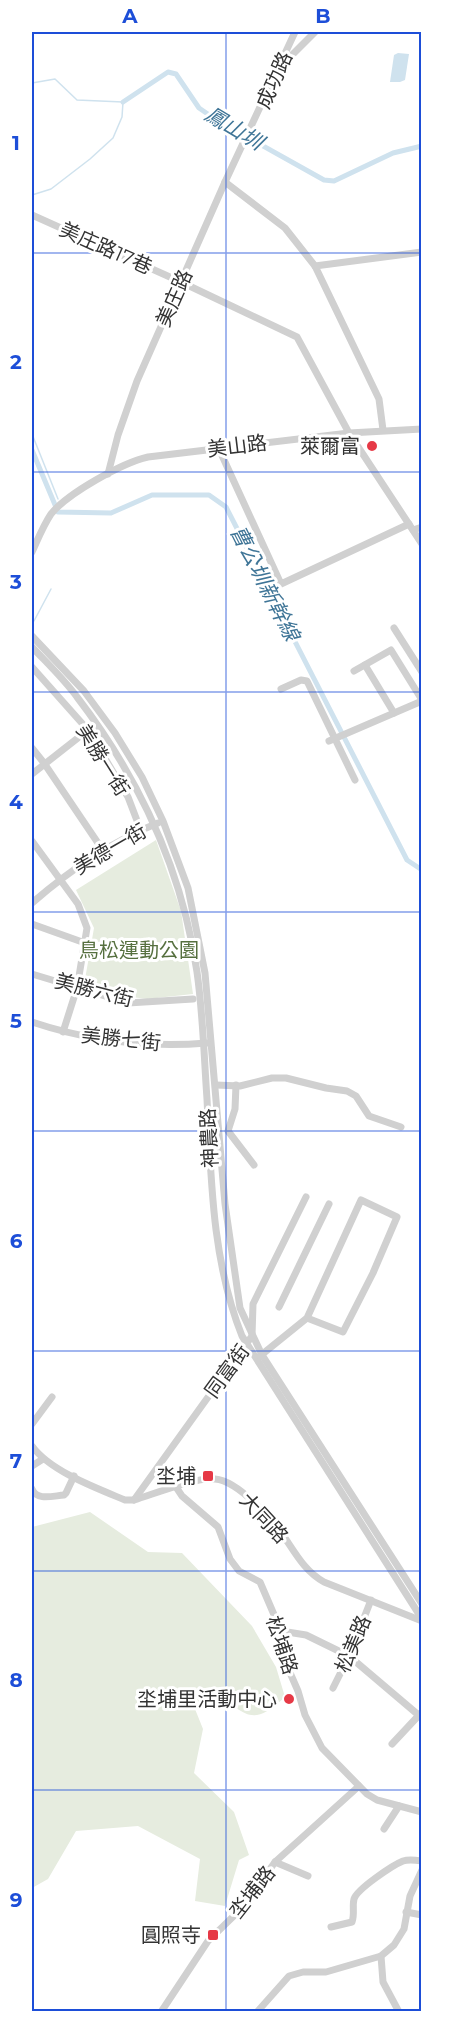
<svg xmlns="http://www.w3.org/2000/svg" width="453" height="2043" font-family="Montserrat,'Noto Sans TC',sans-serif">
<rect width="100%" height="100%" fill="#fff"/>
<g fill="#e6ecdf">
<polygon points="156,840 181,911 193,994 147,999 124,996 84,985 94,928 76,890"/>
<path d="M90 1512 148 1552 182 1553 252 1626 276 1667 285 1697C250 1730 246 1712 213 1692L195 1709 203 1729 194 1773 234 1812 249 1855 239 1860 225 1906 195 1901 200 1859 138 1826 76 1831 48 1879 32 1888V1527Z"/>
</g>
<polygon fill="#cfe2ee" points="398,53 409,54 405,80 400,82 390,82 394,55"/>
<g fill="none" stroke-linecap="round" stroke-linejoin="round">
<g stroke="#cfe2ee" stroke-width="1.5">
<polyline points="32,83 55,79 77,100 123,102 122,117 113,138 90,159 51,189 32,195"/>
<polyline points="32,434 58,499"/>
<polyline points="34,621 51,589"/>
</g>
<g stroke="#cfe2ee" stroke-width="5">
<polyline points="123,102 168,72 176,74 199,108 215,119 324,180 334,181 393,153 422,146"/>
<polyline points="32,450 58,512 111,513 152,495 209,495 226,507 407,860 422,870"/>
</g>
<g stroke="#d0d0d0" stroke-width="7">
<polyline points="283,64 315,32"/>
<polyline points="225,182 285,228 315,266 379,399 383,430"/>
<polyline points="32,215 181,282 297,337 349,433 422,544"/>
<polyline points="315,266 422,252"/>
<polyline points="219,449 281,584 409,524"/>
<polyline points="108,474 118,435 137,381 225,182 295,32"/>
<polyline points="413,530 422,527"/>
<path d="M32 552C38 539 43 526 51 514 68 493 122 463 148 457L349 433 422 429"/>
<polyline points="394,628 422,672"/>
<polyline points="32,636 84,691 115,733 142,777 163,821 188,888 205,973 225,1204 240,1308 262,1355 422,1604"/>
<path d="M32 647C47 663 64 679 77 697 140 779 182 870 197 972 203 1014 204 1057 207 1099 211 1178 212 1261 242 1336L422 1619"/>
<polyline points="365,665 394,713"/>
<polyline points="32,667 88,730 128,797 141,831"/>
<polyline points="354,671 391,650 422,700"/>
<polyline points="281,689 301,680 307,681 355,780"/>
<polyline points="329,741 422,701"/>
<polyline points="32,748 44,763 102,849"/>
<polyline points="32,774 88,730"/>
<polyline points="32,841 78,904 87,928 77,988 63,1032"/>
<path d="M32 903C70 870 110 842 158 823"/>
<polyline points="32,924 85,943"/>
<polyline points="32,974 128,1003 193,999"/>
<path d="M32 1022C89 1041 146 1048 207 1043"/>
<polyline points="216,1085 240,1086 272,1078 286,1078 326,1088 347,1091 356,1096 369,1116 401,1127"/>
<polyline points="236,1085 235,1109 228,1131 254,1165"/>
<polyline points="279,1307 329,1204"/>
<polyline points="260,1356 307,1318 361,1200 397,1217 373,1273 343,1332 307,1318"/>
<polyline points="32,1424 52,1397"/>
<path d="M32 1446C50 1471 96 1488 125 1500H134C154 1494 196 1477 215 1479 239 1481 272 1520 285 1538 297 1556 306 1572 324 1582L422 1621"/>
<polyline points="32,1466 43,1459"/>
<polyline points="176,1487 182,1496 218,1527 230,1559 239,1571 260,1582 281,1631 281,1651 284,1659 298,1691 305,1715 322,1748 367,1794 377,1800 422,1812"/>
<path d="M32 1489C37 1501 52 1496 64 1495L66 1493 74 1476"/>
<polyline points="134,1500 252,1336 253,1304 306,1197"/>
<polyline points="281,1631 306,1635 349,1656 422,1718"/>
<polyline points="333,1688 349,1656 371,1600"/>
<polyline points="392,1744 421,1713"/>
<polyline points="384,1829 399,1806"/>
<polyline points="275,1862 308,1876"/>
<polyline points="406,1912 422,1915"/>
<path d="M331 1927 352 1922C355 1914 352 1907 354 1899 357 1889 393 1865 403 1861 409 1859 415 1860 422 1861"/>
<polyline points="161,2012 208,1941 244,1906 275,1862 359,1786"/>
<polyline points="257,2012 289,1976 303,1972 326,1972 381,1956"/>
<polyline points="399,2012 383,1982 381,1956 394,1945 404,1929 410,1896 422,1870"/>
</g>
</g>
<path fill="none" stroke="#1d4ed8" stroke-width="1.5" stroke-opacity="0.55" d="M226 32V2012M32 253H422M32 472H422M32 692H422M32 912H422M32 1131H422M32 1351H422M32 1571H422M32 1790H422"/>
<g fill="#e63946" stroke="#fff" stroke-width="2">
<circle cx="372" cy="446" r="6"/>
<rect x="202" y="1470" width="12" height="12" rx="3"/>
<circle cx="289" cy="1699" r="6"/>
<rect x="207" y="1929" width="12" height="12" rx="3"/>
</g>
<g text-anchor="middle" dominant-baseline="central" stroke-width="6" stroke-linejoin="round" paint-order="stroke">
<g font-size="20" fill="#333" stroke="#fff">
<text transform="translate(274 80) rotate(-66)">成功路</text>
<text transform="translate(106 248) rotate(24)">美庄路17巷</text>
<text transform="translate(174 298) rotate(-66)">美庄路</text>
<text transform="translate(237 446) rotate(-7)">美山路</text>
<text transform="translate(103 760) rotate(58)">美勝一街</text>
<text transform="translate(110 849) rotate(-30)">美德一街</text>
<text transform="translate(94 990) rotate(14)">美勝六街</text>
<text transform="translate(121 1039) rotate(6)">美勝七街</text>
<text transform="translate(209 1138) rotate(-93)">神農路</text>
<text transform="translate(227 1371) rotate(-54)">同富街</text>
<text transform="translate(264 1518) rotate(47)">大同路</text>
<text transform="translate(353 1644) rotate(-67)">松美路</text>
<text transform="translate(282 1645) rotate(72)">松埔路</text>
<text transform="translate(252 1892) rotate(-52)">坔埔路</text>
</g>
<g font-size="20" fill="#333" stroke="#fff" text-anchor="end">
<text x="360" y="446">萊爾富</text>
<text x="196" y="1476">坔埔</text>
<text x="277" y="1699">坔埔里活動中心</text>
<text x="201" y="1935">圓照寺</text>
</g>
<g font-size="20" fill="#56703f" stroke="#fff">
<text x="139" y="950">鳥松運動公園</text>
</g>
<g font-size="21" font-style="italic" fill="#3f7597" stroke="#fff">
<text transform="translate(234 128) rotate(31)">鳳山圳</text>
<text transform="translate(265 583) rotate(63)">曹公圳新幹線</text>
</g>
</g>
<rect width="453" height="2043" fill="none" stroke="#ffffff" stroke-width="66"/>
<rect x="33" y="33" width="387" height="1977" fill="none" stroke="#1d4ed8" stroke-width="2"/>
<g font-size="20" text-anchor="middle" font-weight="bold" fill="#1d4ed8">
<text x="130" y="23">A</text>
<text x="323" y="23">B</text>
<text x="16" y="150">1</text>
<text x="16" y="369">2</text>
<text x="16" y="589">3</text>
<text x="16" y="809">4</text>
<text x="16" y="1028">5</text>
<text x="16" y="1248">6</text>
<text x="16" y="1468">7</text>
<text x="16" y="1687">8</text>
<text x="16" y="1907">9</text>
</g>
</svg>
